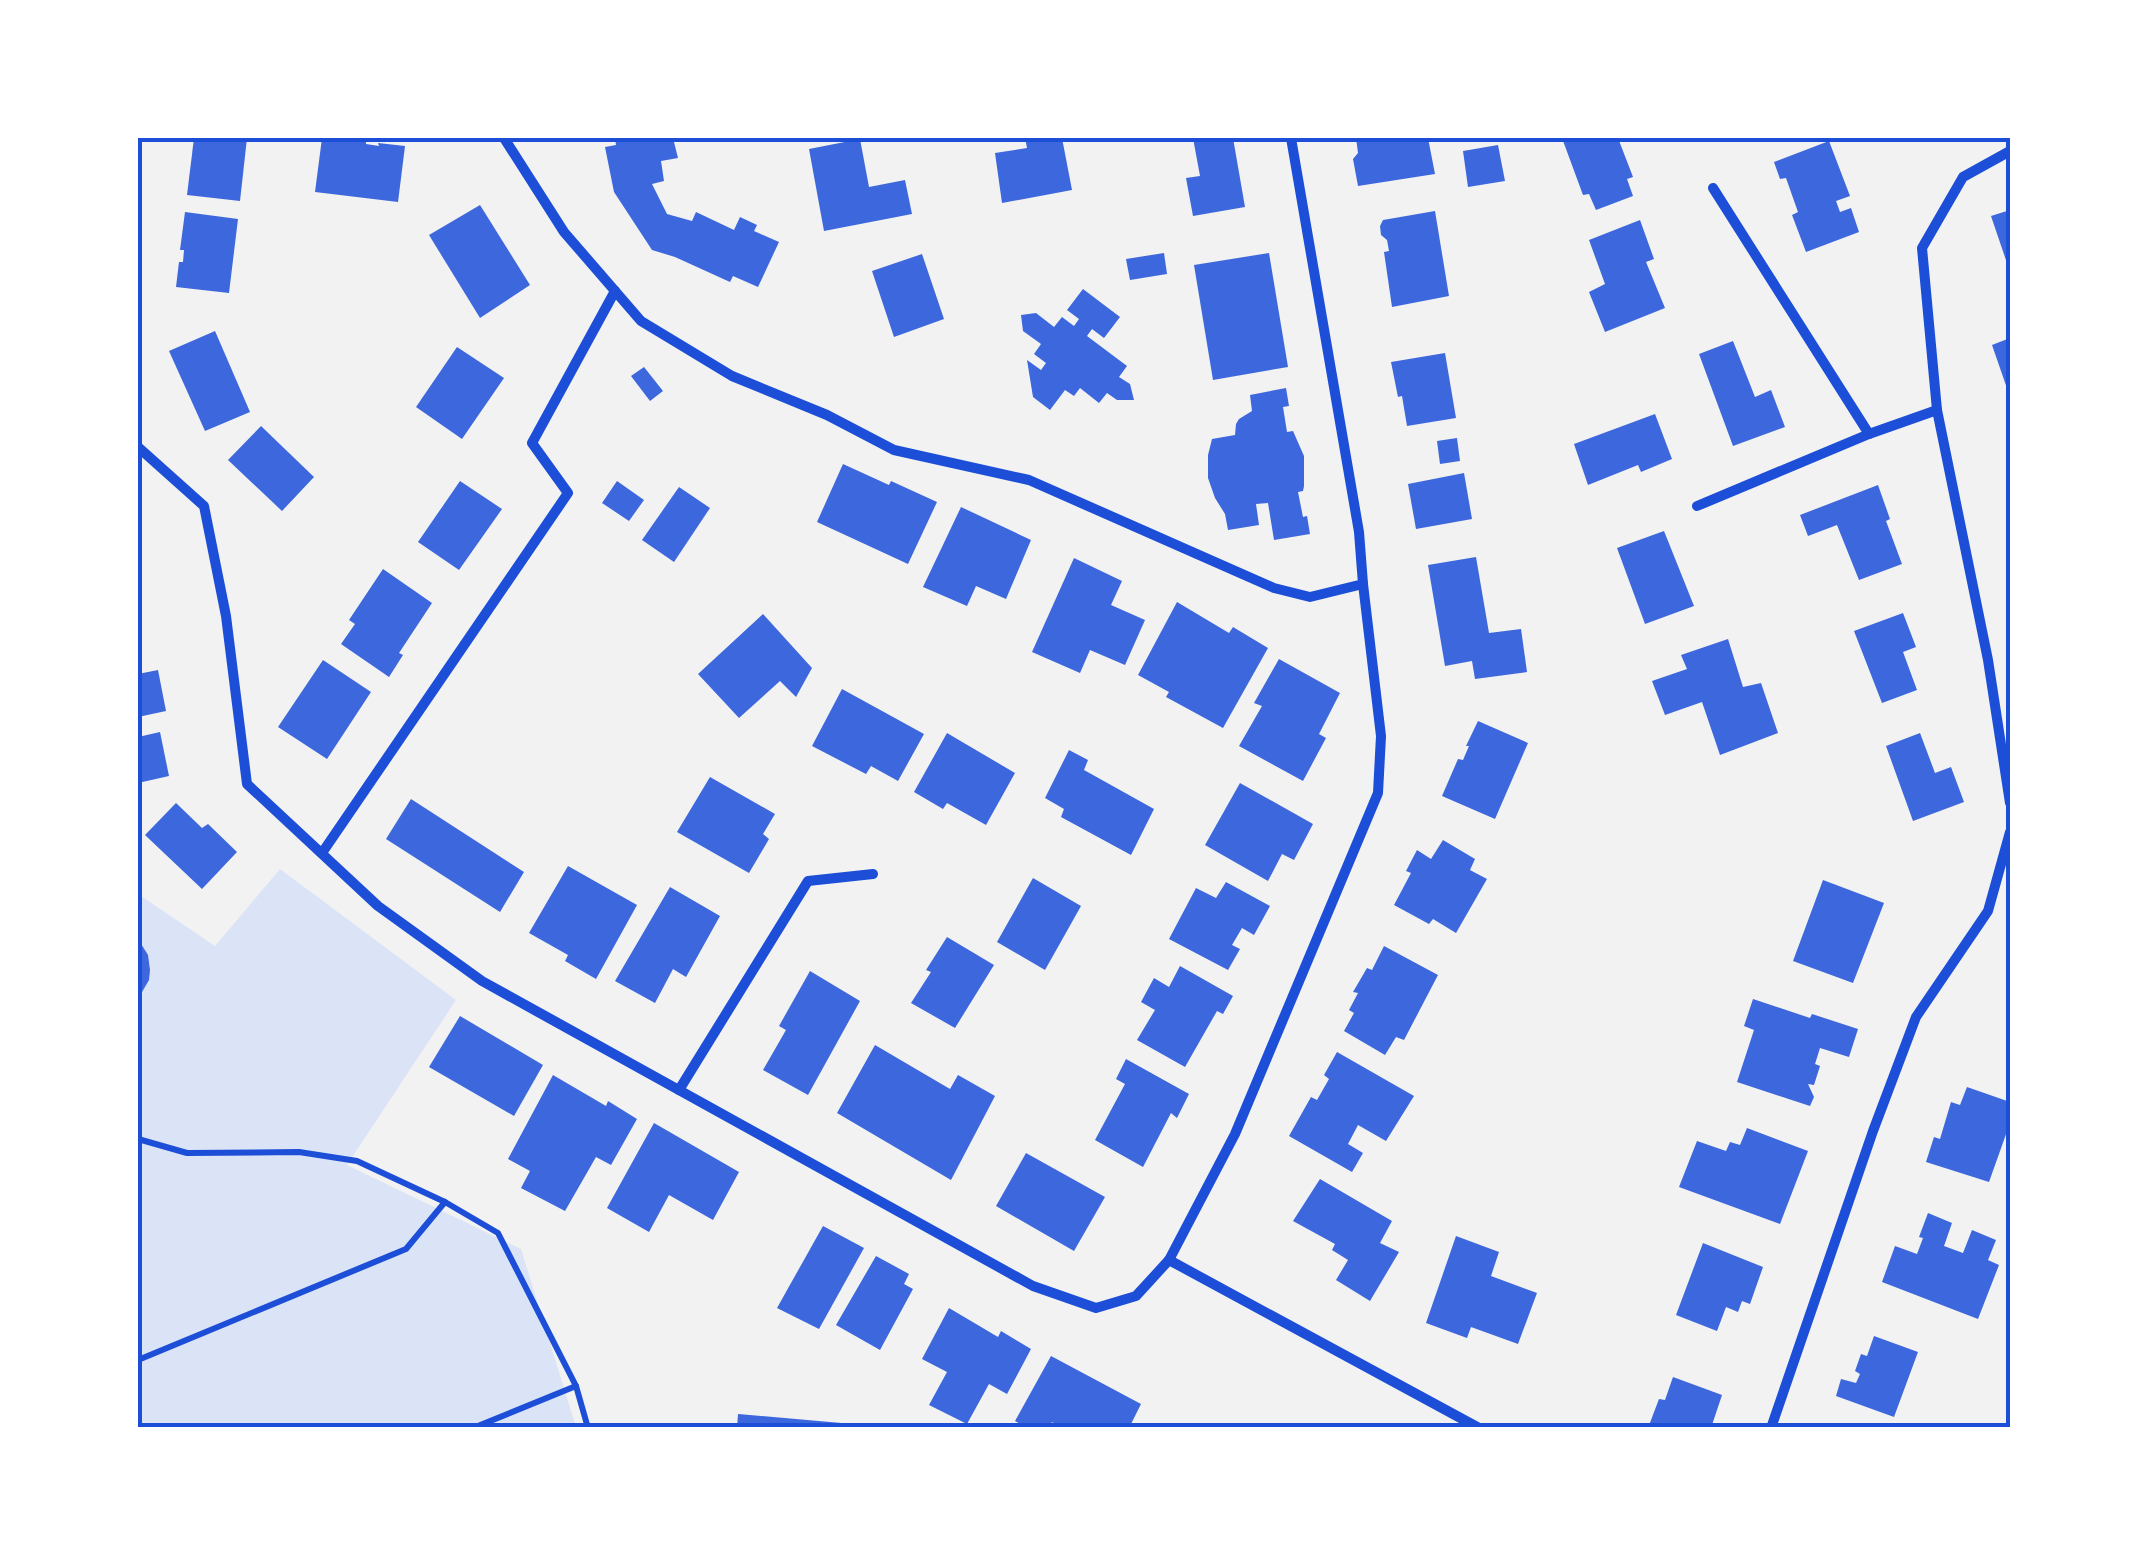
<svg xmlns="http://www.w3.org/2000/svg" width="2148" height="1565" font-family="'PT Sans',sans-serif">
<rect width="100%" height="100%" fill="#f2f2f2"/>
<polygon fill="#dbe4f7" points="280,869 456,1000 347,1165 521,1249 576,1427 138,1427 138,894 215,946"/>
<g fill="#3d67dc">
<polygon points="194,138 247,138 240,201 187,195"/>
<polygon points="322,138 366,141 366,144 379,146 378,143 405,146 398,202 315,192"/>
<polygon points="615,138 673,138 678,158 661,161 664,181 652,184 667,214 692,221 696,212 734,230 740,217 757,225 754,231 779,242 758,287 733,276 730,282 675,257 652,250 614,192 605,147 616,145"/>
<polygon points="1025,138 1062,138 1072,190 1002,203 995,153 1027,148"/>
<polygon points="1193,138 1233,138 1245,207 1193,216 1186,178 1200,176"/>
<polygon points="1356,138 1428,138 1435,174 1358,186 1353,159 1358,153"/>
<polygon points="1562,138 1618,138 1633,177 1627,179 1633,196 1596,210 1589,194 1583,195"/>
<polygon points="860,139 869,187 905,180 912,214 824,231 809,149"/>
<polygon points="1829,141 1850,196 1836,201 1840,212 1851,208 1859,232 1806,252 1792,215 1798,212 1786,178 1780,179 1774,162"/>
<polygon points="1498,145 1505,181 1468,187 1463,151"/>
<polygon points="480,205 530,285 480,318 429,235"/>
<polygon points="2010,210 2010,272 1991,216"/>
<polygon points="1435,211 1449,296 1392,307 1384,252 1389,251 1387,240 1381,235 1380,226 1383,220"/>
<polygon points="185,212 238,219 229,293 176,287 179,262 183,262 184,250 180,250"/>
<polygon points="1640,220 1654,259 1646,262 1665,308 1605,332 1589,292 1605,284 1589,240"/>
<polygon points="1164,253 1167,274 1130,280 1126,259"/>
<polygon points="1269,253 1288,367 1213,380 1194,265"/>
<polygon points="922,254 944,319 894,337 872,271"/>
<polygon points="1083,289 1120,317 1104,338 1092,329 1087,336 1127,366 1119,377 1130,384 1134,400 1117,400 1107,393 1099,403 1080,388 1074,396 1065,390 1050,410 1033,397 1027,360 1041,370 1046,363 1034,354 1041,344 1023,331 1021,315 1036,313 1054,327 1062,317 1074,326 1079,319 1067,310"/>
<polygon points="215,331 250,412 205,431 169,351"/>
<polygon points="2010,338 2010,397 1992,345"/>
<polygon points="1733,341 1755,397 1771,390 1785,427 1733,446 1699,354"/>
<polygon points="457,347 504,378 462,439 416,407"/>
<polygon points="1445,353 1456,418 1407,426 1402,396 1398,397 1391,362"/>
<polygon points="644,367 663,391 650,401 631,376"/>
<polygon points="1286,388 1289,406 1283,407 1287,432 1293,431 1304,456 1304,486 1303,491 1298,492 1303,517 1307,516 1310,534 1274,540 1268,503 1256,504 1259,525 1228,530 1225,514 1215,498 1208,478 1208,455 1212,439 1235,435 1236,424 1239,419 1252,411 1250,395"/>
<polygon points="1655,414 1672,459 1641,472 1638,465 1588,485 1574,444"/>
<polygon points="261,426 314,477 282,511 228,460"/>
<polygon points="1457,438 1460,461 1440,464 1437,441"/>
<polygon points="843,464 889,485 891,481 937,502 908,564 817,522"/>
<polygon points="1464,473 1472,519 1416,529 1408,484"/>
<polygon points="460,481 502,509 459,570 418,542"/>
<polygon points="617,481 644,500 629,521 602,503"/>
<polygon points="1878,485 1890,519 1886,521 1902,564 1859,580 1837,525 1808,536 1800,515"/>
<polygon points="679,487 710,508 674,562 642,540"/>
<polygon points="961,507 1031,540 1006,599 976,586 967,606 923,587"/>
<polygon points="1664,531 1694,606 1645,624 1617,548"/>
<polygon points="1476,557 1489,633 1521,629 1527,672 1475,679 1472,661 1445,666 1428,565"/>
<polygon points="1074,558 1122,581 1111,605 1145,620 1125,665 1090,650 1080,673 1032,652"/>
<polygon points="383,569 432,603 399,653 403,655 389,677 341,644 355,624 349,620"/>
<polygon points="1177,602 1229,633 1233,627 1268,648 1223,728 1166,697 1169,692 1138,675"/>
<polygon points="1903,613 1916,647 1903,652 1917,690 1882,703 1854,631"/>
<polygon points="763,614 812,668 796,697 780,681 739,718 698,674"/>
<polygon points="1728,639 1743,687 1761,683 1778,733 1720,755 1702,702 1665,715 1652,681 1687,669 1681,655"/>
<polygon points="1279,659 1340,693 1319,734 1326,738 1303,781 1239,746 1262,706 1254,703"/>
<polygon points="323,660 371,692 327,759 278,727"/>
<polygon points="158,670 166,711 138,717 138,674"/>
<polygon points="842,689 924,734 898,781 871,766 866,774 812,746"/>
<polygon points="1478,721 1528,743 1495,819 1442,796 1458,759 1463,760 1469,746 1466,746"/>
<polygon points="160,732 169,776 138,783 138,737"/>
<polygon points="947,733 1015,773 986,825 947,803 943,809 914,792"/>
<polygon points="1920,733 1935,773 1951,767 1964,802 1913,821 1886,746"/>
<polygon points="1069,750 1088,760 1084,770 1154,809 1131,855 1061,817 1064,809 1045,798"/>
<polygon points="710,777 775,814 763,834 769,839 749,873 677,832"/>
<polygon points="1240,783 1313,824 1294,860 1282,854 1268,881 1205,845"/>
<polygon points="411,799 524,872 500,912 386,839"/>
<polygon points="176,803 202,828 208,824 237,852 202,889 145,835"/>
<polygon points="1443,840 1475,859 1470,870 1487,879 1456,933 1433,919 1429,924 1394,905 1411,873 1406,871 1417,850 1431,859"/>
<polygon points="568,866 637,905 596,979 565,961 568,955 529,933"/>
<polygon points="1033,878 1081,906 1045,970 997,942"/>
<polygon points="1823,880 1884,903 1853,983 1793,961"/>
<polygon points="1226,882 1270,906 1254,935 1242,928 1232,945 1240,949 1228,970 1169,939 1196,888 1216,898"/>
<polygon points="670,887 720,916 686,977 673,969 655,1003 615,981"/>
<polygon points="947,937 994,965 955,1028 911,1003 931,972 926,970"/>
<polygon points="138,939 148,955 150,970 149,980 138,999"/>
<polygon points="1384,946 1438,975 1404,1040 1396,1037 1385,1055 1344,1031 1354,1013 1349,1010 1358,993 1353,992 1367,968 1372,970"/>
<polygon points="1180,966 1233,996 1223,1014 1217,1011 1185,1067 1137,1040 1155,1010 1141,1002 1154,978 1169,987"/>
<polygon points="810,971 860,1001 808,1095 763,1070 786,1030 779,1026"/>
<polygon points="1753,999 1810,1018 1812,1014 1858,1029 1849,1057 1820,1048 1815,1064 1820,1066 1814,1085 1808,1084 1814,1097 1810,1106 1737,1082 1754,1030 1744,1026"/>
<polygon points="460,1016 543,1065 514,1116 429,1067"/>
<polygon points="875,1045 950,1089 958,1075 995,1096 951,1180 837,1113"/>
<polygon points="1337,1052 1414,1096 1386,1141 1358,1125 1348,1144 1363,1153 1352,1172 1289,1136 1311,1097 1317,1100 1329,1079 1324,1075"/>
<polygon points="1126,1059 1189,1094 1177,1118 1171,1113 1143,1167 1095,1140 1125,1084 1116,1079"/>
<polygon points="553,1075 606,1106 608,1101 637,1119 611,1165 596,1157 565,1211 521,1188 530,1171 508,1159"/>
<polygon points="1967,1087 2010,1102 2010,1123 1989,1182 1926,1162 1934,1137 1940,1139 1951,1102 1960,1105"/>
<polygon points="654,1123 739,1172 713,1220 669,1195 649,1232 607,1208"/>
<polygon points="1747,1128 1808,1151 1780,1224 1679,1187 1697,1141 1726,1151 1730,1142 1740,1145"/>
<polygon points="1026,1153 1105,1197 1074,1251 996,1206"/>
<polygon points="1320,1179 1392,1221 1380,1243 1399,1252 1370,1301 1336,1280 1348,1260 1332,1250 1335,1244 1293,1221"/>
<polygon points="1928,1213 1952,1223 1944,1246 1963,1253 1972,1230 1996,1240 1988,1260 1999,1265 1978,1319 1882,1282 1895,1246 1917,1254 1923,1238 1919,1237"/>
<polygon points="823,1226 864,1248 819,1329 777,1308"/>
<polygon points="1456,1236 1499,1252 1491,1276 1537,1293 1518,1344 1471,1327 1467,1338 1426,1323"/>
<polygon points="1703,1243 1763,1267 1750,1304 1742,1301 1738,1312 1726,1307 1717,1331 1676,1315"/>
<polygon points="876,1256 909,1274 904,1284 913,1289 880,1350 836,1325"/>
<polygon points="949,1308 998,1337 1001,1331 1031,1349 1007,1394 989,1384 967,1424 929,1405 947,1372 922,1359"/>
<polygon points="1874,1336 1918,1352 1894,1417 1836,1396 1841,1379 1856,1383 1860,1374 1855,1371 1861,1354 1867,1356"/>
<polygon points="1051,1356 1141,1404 1129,1428 1061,1428 1052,1422 1049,1428 1027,1428 1015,1421"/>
<polygon points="1673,1377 1722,1395 1711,1428 1648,1428 1659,1399 1665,1400"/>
<polygon points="738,1414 864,1425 864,1428 737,1428"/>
</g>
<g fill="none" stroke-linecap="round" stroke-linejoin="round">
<g stroke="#1d4ed8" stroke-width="6">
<polyline points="138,1139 187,1153 299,1152 357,1161 445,1202 498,1233 576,1386 588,1428"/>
<polyline points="138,1360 406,1249 445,1202"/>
<polyline points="473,1428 576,1386"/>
</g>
<g stroke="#1d4ed8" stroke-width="10">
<polyline points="504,138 564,232 641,321 732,376 827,415 894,450 1029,480 1274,588 1310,597 1363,584 1359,532 1291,138"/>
<polyline points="2010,151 1963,177 1922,248 1937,410 1988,660 2010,803"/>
<polyline points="1713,188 1869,434"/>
<polyline points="138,447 204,506 226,616 247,784 378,906 482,981 1033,1286 1096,1308 1136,1296 1169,1260 1235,1134 1378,793 1381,736 1363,584"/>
<polyline points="1697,506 1869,434 1937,410"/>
<polyline points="322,853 568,493 532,443 615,291"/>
<polyline points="679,1090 808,881 873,874"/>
<polyline points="1169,1260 1479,1428"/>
<polyline points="1771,1428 1873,1131 1916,1017 1988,911 2010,832"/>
</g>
</g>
<rect width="2148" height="1565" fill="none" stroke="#ffffff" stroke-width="280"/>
<rect x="140" y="140" width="1868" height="1285" fill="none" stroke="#1d4ed8" stroke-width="4"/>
</svg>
